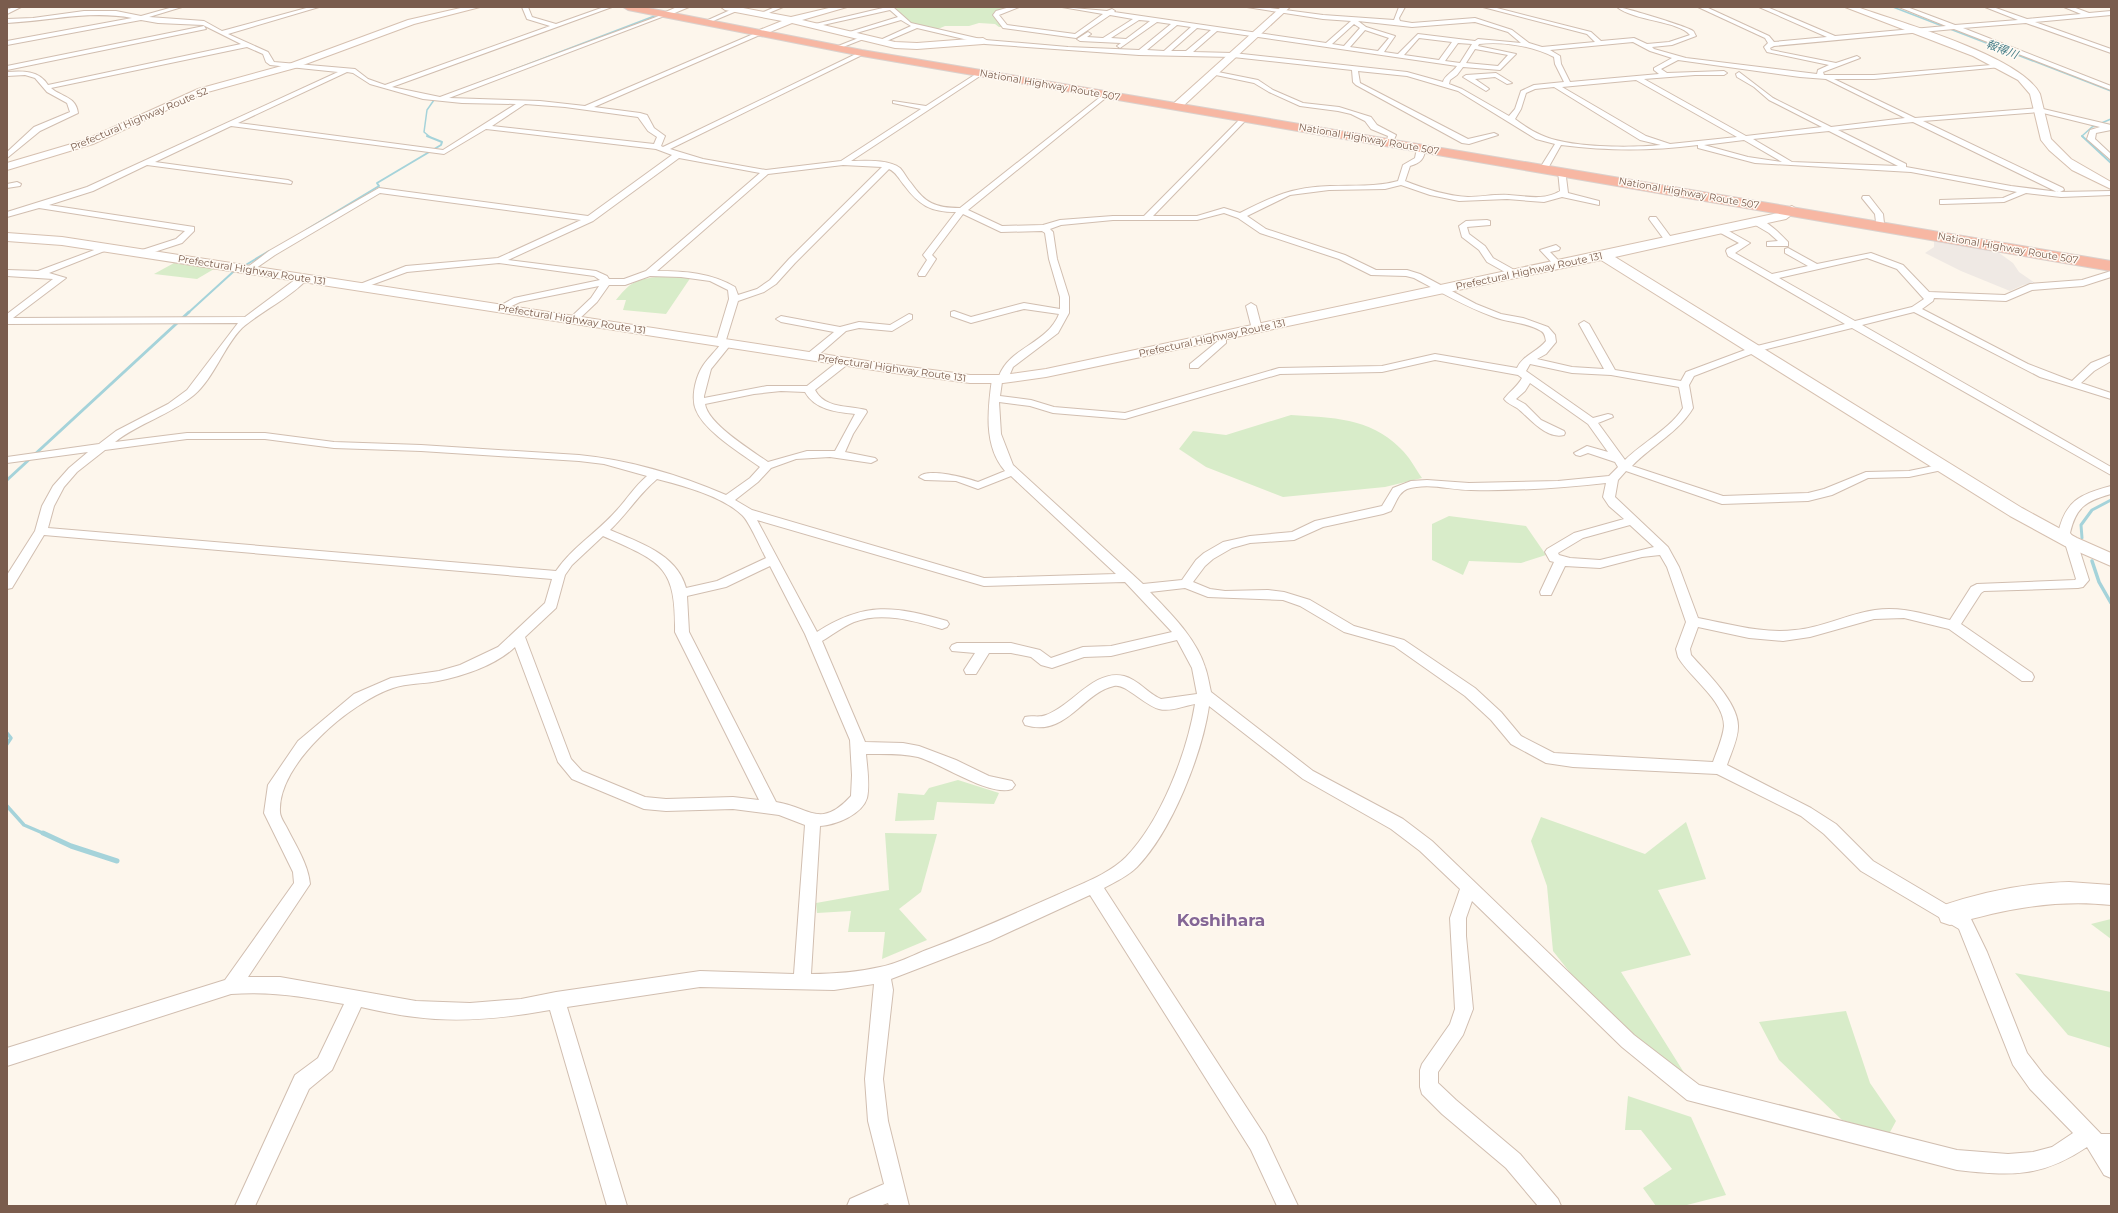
<svg xmlns="http://www.w3.org/2000/svg" width="2118" height="1213" font-family="Montserrat,'Noto Sans JP',sans-serif">
<rect width="100%" height="100%" fill="#fdf6ec"/>
<polygon fill="#efe9e4" points="1934,238 1991,247 2013,263 2019,272 2035,283 2023,285 2010,291 1961,271 1925,253 1934,247"/>
<g fill="#d8ecc9">
<polygon points="894,7 1013,7 996,12 1003,27 999,27 995,24 979,23 969,26 945,26 938,29 912,24"/>
<polygon points="174,263 214,269 197,279 154,274"/>
<path d="M656 277H691L666 314 623 310 626 300H616C630 283 634 280 656 277Z"/>
<path d="M1291 415C1332 418 1369 417 1400 448 1409 456 1415 468 1422 478L1385 487 1283 497 1206 467 1179 449 1193 431 1226 435Z"/>
<polygon points="1449,516 1526,526 1546,555 1521,563 1469,561 1463,575 1432,560 1432,524"/>
<polygon points="958,780 999,793 994,804 937,802 934,820 895,821 898,793 924,795 929,788"/>
<polygon points="1541,817 1645,854 1686,822 1706,879 1658,890 1691,955 1621,972 1688,1079 1631,1036 1583,989 1553,951 1547,886 1531,841"/>
<polygon points="885,833 937,834 921,892 899,909 927,940 882,959 885,932 848,932 851,911 817,913 816,903 889,890"/>
<polygon points="2111,919 2111,939 2091,924"/>
<polygon points="2015,973 2111,992 2111,1048 2068,1035"/>
<polygon points="1846,1011 1870,1083 1896,1121 1889,1134 1842,1120 1779,1060 1759,1022"/>
<polygon points="1628,1096 1691,1117 1726,1195 1683,1206 1656,1206 1643,1188 1672,1169 1641,1130 1625,1130"/>
</g>
<g fill="none" stroke-linecap="round" stroke-linejoin="round">
<g stroke="#a5d3da" stroke-width="1.5">
<polyline points="1893,7 2111,91"/>
<polyline points="430,137 424,132 427,110 434,100 657,15"/>
<polyline points="2083,137 2082,136 2092,127 2111,119"/>
</g>
<g stroke="#a5d3da" stroke-width="2">
<polyline points="2082,136 2111,163"/>
<polyline points="306,230 379,186 377,183 441,145 442,142 427,136"/>
<polyline points="244,266 269,251"/>
<polyline points="188,313 233,272"/>
</g>
<g stroke="#a5d3da" stroke-width="3">
<polyline points="7,480 189,312"/>
<polyline points="2082,538 2081,525 2092,510 2111,500"/>
</g>
<g stroke="#a5d3da" stroke-width="3.5">
<polyline points="2092,561 2099,582 2111,603"/>
<polyline points="7,733 11,738 7,744"/>
<polyline points="7,806 24,825 45,834"/>
</g>
<polyline stroke="#a5d3da" stroke-width="5" points="43,833 71,846 117,861"/>
<g stroke="#d1beb0" stroke-width="2">
<g id="street">
<polygon points="13,7 21,7 7,14 7,10"/>
<path d="M173 7H182L149 17 204 21 222 31 310 7H319L228 34 268 52 274 62 355 69 368 79 385 85 550 26 527 19 522 7H528L532 17 556 24 604 7H612L392 87 440 97 667 13V15L449 98 540 101 585 106 758 32H762V34L594 107 640 113 647 115 654 128 665 136 661 146 663 147 860 52H864V54L670 149 703 159 766 170 841 161 921 109 893 103V101L926 106 979 72H983V74L851 161C866 161 888 159 900 168 904 172 907 179 911 183 925 203 935 208 960 208L1104 94H1108V96L968 210 1002 226 1043 225 1060 220 1113 216H1144L1243 116 1247 118 1246 120 1153 216H1197L1224 208 1240 213C1274 196 1292 187 1330 186 1353 185 1376 187 1398 181L1403 165 1415 158 1417 148 1421 146 1425 148C1425 159 1420 163 1410 166L1405 181C1425 189 1447 196 1468 197 1482 197 1495 194 1509 195 1527 196 1543 201 1560 191L1558 171 1565 169 1568 193 1599 201V205L1562 197 1544 202 1507 199 1459 201 1430 195 1401 185 1385 189 1329 190 1290 195 1247 216 1266 229 1345 255 1376 270H1407L1420 274 1476 304 1501 314 1523 318 1548 327 1555 335 1556 342 1546 354 1537 359 1572 367 1604 369 1579 324 1584 321 1589 324 1615 370 1681 381 1686 372 1753 347 1845 324 1728 256 1726 251 1727 249 1739 243 1717 231V227L1720 226 1750 243 1735 253 1772 274 1808 266 1785 253V249L1788 248 1817 264 1871 253 1903 265 1929 292 2005 295 2030 284 2082 280 2111 271V277L2083 286 2032 290 2006 301 1934 298 1933 301 1922 309 2028 364 2072 381 2091 363 2111 355V361L2094 371 2081 383 2111 393V399L2040 377 1914 312 1862 325 2111 467V475L1852 328 1759 351 1694 376 1689 385 1693 408C1679 432 1651 446 1632 466L1723 496 1808 493 1824 489 1866 472 1909 471 1943 464 1947 465 1949 467 1947 469 1909 477 1868 478 1832 495 1808 501 1722 504 1626 471 1618 480 1615 497 1668 547 1679 567 1698 618C1730 624 1762 634 1795 630 1822 628 1847 614 1875 610 1901 606 1924 614 1950 620L1971 587 1977 584 2075 580 2076 579 2065 543 2058 534C2065 501 2080 494 2111 486V494C2086 501 2076 507 2070 533L2077 542 2089 580 2083 587 2078 588 1984 591 1981 593 1961 624 2032 673 2034 677 2032 681H2022L1949 629 1904 618 1874 619 1810 637 1783 641 1749 638 1698 627 1690 649 1691 655C1706 672 1739 703 1738 727 1738 739 1731 753 1727 765L1811 808 1836 824 1873 861 1971 919 1987 952 2027 1053 2044 1075 2101 1134H2111V1178L2104 1175 2087 1147C2041 1178 2010 1176 1957 1170L1687 1100 1622 1047 1472 901 1466 918V936L1473 1009 1463 1035 1438 1072V1083L1456 1100 1520 1154 1558 1199 1561 1206H1538L1506 1168 1442 1114 1422 1094 1420 1087V1070L1422 1064 1450 1024 1455 1009 1450 918 1460 889 1420 851 1391 829 1303 779 1209 706C1202 754 1172 831 1137 867 1128 876 1115 882 1104 888L1265 1136 1298 1206H1277L1251 1150 1090 895 990 941 891 979 893 990 883 1079 888 1121 909 1206H889L888 1203 880 1206H847L850 1199 884 1184 868 1121 865 1079 874 984 834 990 700 987 567 1007 627 1206H607L550 1010C506 1018 460 1023 415 1017 397 1015 379 1011 361 1007L332 1070 309 1089 255 1206H235L295 1075 318 1058 344 1004C304 997 272 991 231 994L7 1066V1048L225 980 294 883 293 872 264 813 268 785 298 741 354 694 391 678 439 671 460 665 498 647 545 603 552 579 44 535 12 588 7 589V575L35 531 42 506 53 486 69 468 88 452 7 463V457L99 444 116 431 168 404 187 390 238 323 7 324V314L53 279 7 276V270L38 271 105 246 112 248 49 273 66 278 13 318 245 317 300 276H306L308 278C293 296 260 312 242 328 224 346 214 378 194 395 170 415 139 423 115 442L187 433H265L334 442 421 445 579 455C629 460 680 475 726 495L750 478 760 467C742 454 704 431 696 410 691 399 695 380 701 369 706 360 714 353 720 345L716 342 729 299 728 290 710 281 681 277 650 276 625 285H609L597 302 577 321 574 322 569 319 591 298 599 286 520 302 501 311 496 308 514 298 600 280 594 276 499 263 407 272 363 288H357L355 286 406 266 498 258 581 220 380 193 275 255 252 271H246L245 269 269 251 379 188 588 216 672 155 656 149 486 129 444 154 231 126 155 162 288 180 292 182 291 184 147 165 93 191 49 205 194 227V231L182 243 142 256 139 255V251L176 239 185 231 39 208 7 217V212L87 187 338 72 270 65 266 62 263 54 247 47 51 88C61 97 76 96 78 113L40 131 7 158V152L34 127 70 112 67 103 47 92 35 78 25 75 7 76V72C22 71 39 70 48 85L241 44 203 25 158 23 141 20 7 45V41L132 18C90 10 49 21 7 23V19L33 18 84 11H116L141 16ZM347 72 353 73 370 84 423 99 462 103 516 104 443 150 238 123ZM525 104 565 107 638 117 648 131 657 137 654 144 492 126ZM679 158 760 173 646 271 624 279H609L607 276 596 271 508 260 593 221ZM843 165 882 167 789 259 770 280 757 289 738 295 735 287C711 273 685 271 657 271L768 174ZM889 169C896 172 899 179 904 185 919 205 930 212 956 212L923 255 927 260 918 274 919 276H925L936 259 932 255 963 214 1001 232 1042 231 1045 233 1049 259 1060 297V309L1024 303 971 317 954 311 951 312V316L971 323 1024 309 1059 314C1047 344 1010 347 999 376L993 377 992 379C988 408 983 446 1005 471L978 482C967 478 927 467 919 477L925 480 956 481 978 489 1011 476 1116 574 984 578 752 510 735 500 758 482 771 468 796 459 830 457 871 463 877 460 875 458 845 452 853 434 867 412 866 410C848 405 825 409 815 390L848 364V360H840L807 386H767L704 398V396L711 369 732 343 726 340 738 301 764 292 776 284 795 263ZM1224 213 1238 218 1260 233 1339 259 1371 275 1406 276 1414 278C1440 292 1466 307 1494 317 1509 323 1527 322 1541 331 1545 333 1545 337 1546 341 1536 353 1523 355 1517 368L1435 354 1382 366 1279 368 1125 413 1054 407 1031 400 1000 396 1002 382 1007 381 1013 367 1058 333 1069 313V297L1057 259 1053 232 1050 229 1061 225 1113 220H1197ZM1867 258 1897 269 1924 299 1912 307 1855 321 1779 278ZM1435 360 1518 375 1522 378C1517 387 1510 391 1504 399 1507 403 1512 405 1517 408 1529 417 1546 440 1564 435L1565 433 1564 431 1541 420 1525 404 1516 399 1525 391 1530 383 1588 424 1608 452 1587 446 1574 453 1576 455 1580 456 1588 453 1615 462 1618 467 1609 476 1558 481 1469 483 1427 480 1411 481 1393 488 1382 506 1315 521 1292 532 1250 536 1223 542 1204 553 1196 560 1182 580 1143 584 1013 465 1001 434 999 402 1030 406 1053 413 1125 419 1280 374 1382 372ZM1530 364 1572 373 1611 375 1679 387 1683 408C1671 428 1642 443 1625 460L1598 423 1613 417 1612 415 1608 414 1593 418 1526 371ZM781 391 805 392C815 410 837 412 855 414L835 451H807L768 462C751 450 708 424 705 404L754 394ZM187 439H265L334 448 421 451 579 461 604 464 647 476C634 487 628 498 617 510 598 532 572 547 556 571L48 528 54 506 64 487 77 472 105 450ZM657 479C684 486 722 496 742 515 749 521 761 549 766 558L717 581 686 588C677 554 638 542 610 530 627 514 639 494 657 479ZM1606 483 1603 497 1609 506 1624 519 1574 533 1547 549 1545 552 1550 561 1554 562 1540 592 1541 595H1551L1565 566 1600 568 1642 557 1660 555 1667 567 1686 622 1676 649 1678 657C1690 678 1724 700 1724 726 1723 737 1717 751 1713 762L1554 753 1521 736 1501 712 1475 688 1404 640 1354 626 1310 600 1284 592 1268 590 1225 591 1210 589 1193 582 1205 566 1213 559 1232 548 1250 543 1294 540 1323 527 1383 514 1391 511C1396 503 1398 493 1407 489 1428 482 1450 490 1471 490 1516 491 1561 488 1606 483ZM757 520 984 586 1125 582 1172 632 1111 646 1083 647 1051 658 1040 650 1011 643H957L952 645 950 648 952 651 975 653 964 670 966 674H976L989 653H1011L1031 657 1041 665 1052 668 1084 657 1111 656 1177 640 1192 668 1197 694 1161 699C1147 693 1139 680 1124 676 1094 669 1072 706 1046 715 1039 718 1032 715 1025 717L1023 721 1025 725C1066 738 1082 693 1114 686 1125 683 1144 705 1159 709 1170 712 1184 706 1195 704 1187 753 1161 821 1126 857 1108 875 1080 884 1057 895 1014 914 972 933 929 949 913 955 897 964 880 967 858 972 834 974 811 974L820 826C835 825 862 815 867 798 870 785 867 767 866 754 883 754 901 753 918 757 942 764 990 797 1012 789L1015 785 1012 781 989 776 956 760 919 746 903 743 865 742 822 641C832 635 842 627 854 622 882 611 915 621 942 629L947 627 949 624 947 621C895 606 865 601 817 632ZM1630 525 1654 547 1600 560 1570 558 1559 555 1558 553 1583 538ZM603 536C661 562 676 565 675 632L759 800 733 797 666 799 645 797 582 771 571 759 525 637 556 608 565 575 572 565ZM770 566 805 634 850 740 852 775 851 796C820 830 810 807 776 802L689 632 687 596 726 587ZM1185 588 1208 597 1283 600 1300 606 1344 632 1394 646 1465 696 1491 720 1511 744 1546 763 1573 767 1717 774 1801 816 1824 834 1861 871 1959 929 2013 1065 2030 1089 2073 1133 2052 1147 2033 1152 2008 1154 1957 1150 1699 1085 1634 1035 1432 841 1403 819 1313 771 1211 692C1209 684 1208 675 1205 667 1196 638 1171 614 1150 592ZM515 647 558 762 572 779 644 809 666 811 733 809 779 815 805 825 794 974 700 971 556 992 521 999 470 1003 416 1001 280 977H248L310 884C308 864 296 846 287 828 285 824 280 817 280 812 277 764 351 702 393 688 407 683 424 684 438 681 464 676 496 665 515 647Z"/>
<polygon points="737,7 739,10 713,21 708,20"/>
<polygon points="775,7 783,7 764,15 759,14"/>
<path d="M887 7H893L911 23 985 40 1068 47 1139 50 1171 24 1157 22 1120 48 1117 46 1121 43 1080 41 1077 39 1088 32 1091 34 1087 37 1103 38 1133 19 1110 15 1076 38 1003 28 993 15 996 11 1010 7H1019L999 15 1007 25 1075 34 1103 14 1062 7 1107 11 1112 9 1115 11 1114 12 1326 43 1351 21 1323 19 1247 7H1263L1323 15 1394 20 1399 7H1405L1399 18 1400 21 1412 23 1475 18 1512 30 1529 43 1542 47 1595 42 1587 34 1483 7H1493L1591 32 1601 41 1634 38 1647 44 1669 42 1690 35C1679 21 1634 21 1617 7 1623 7 1689 27 1693 31 1694 31 1695 35 1696 36L1672 45 1652 47 1654 49 1686 58 1817 74 1818 70 1829 65 1767 52 1764 47 1768 43 1765 38 1698 7H1706L1769 36 1774 42 1827 37 1759 7H1767L1835 36 1946 26 1899 7H1907L1955 25 2018 20 1985 7H1993L2027 19 2081 14 2064 7H2073L2089 13 2111 11V15L2035 22 2111 49V53L2026 23 1963 28 2111 86V90L1954 29 1774 46 1770 48 1771 50 1836 63 1857 56 1860 58 1823 72 1824 75H1874L2003 64V66L2001 67 1874 79H1834L1915 118 2039 108 2111 125V130L2096 133 2095 139 2111 154V160L2087 139 2090 130 2100 127 2039 112 1923 121 2063 188 2064 190 2060 192 2111 191V195L2061 197 2026 193 2004 202 1943 204H1940V200L2003 198 2017 192 1911 172 1755 163 1698 148V145C1649 151 1610 151 1561 145L1547 170H1544L1540 168 1555 144 1536 139 1458 91 1407 76 1358 71 1360 83 1468 139 1494 133 1498 135 1469 144 1462 143 1356 85 1353 82 1352 70 1233 57 1139 55 985 44 917 28 882 43H878V41L911 26 901 20 846 36 843 34 898 17 890 10 814 27 811 25ZM1139 20 1150 21 1126 39 1111 38ZM1358 21 1412 27 1475 22 1508 32 1521 43 1478 39 1475 41 1418 34 1398 54 1384 52 1395 36 1366 27ZM1354 24 1360 28 1344 46 1332 44ZM1177 25 1191 27 1164 51 1147 50ZM1197 28 1211 30 1186 51H1171ZM1365 30 1389 38 1378 51 1350 47ZM1217 31 1457 66C1453 72 1444 76 1443 82L1407 72 1233 53 1193 52ZM1419 38 1452 42 1439 60 1404 55ZM1633 42 1650 51 1672 58 1654 68V70L1659 74 1570 82 1561 64 1560 56 1550 50ZM1458 43 1472 44 1460 63 1445 61ZM1479 44C1502 41 1533 46 1554 57L1555 64 1564 82 1534 85 1521 91 1515 109 1509 116 1462 89 1449 84 1450 80 1457 75 1463 67 1500 70 1516 54 1478 46ZM1475 49 1508 55 1498 66 1466 63ZM1678 60 1800 77 1826 79 1905 118 1831 127 1773 98 1739 72 1736 74 1737 77 1754 87 1769 100 1822 127 1746 136 1644 79 1695 75H1724L1727 73 1724 71 1667 73 1661 69ZM1636 80 1737 137 1670 144 1646 136 1562 87ZM1554 87 1640 140 1661 145C1630 148 1568 148 1541 135 1532 131 1523 125 1515 119L1521 109 1526 93 1535 89ZM1913 122 2057 192H2059L2011 186 1906 167V164L1838 130ZM1829 131 1898 166 1792 162 1753 139ZM1744 140 1782 162 1748 157 1704 145Z"/>
<polygon points="204,26 206,29 7,70 7,66"/>
<polygon points="861,37 866,38 838,49 833,48"/>
<polygon points="1213,71 1258,80 1273,90 1303,103 1339,107 1371,117 1377,125 1396,135 1392,144 1386,144 1388,136 1371,129 1365,121 1351,114 1338,111 1300,106 1269,92 1254,83 1211,74 1211,72"/>
<polygon points="1496,73 1512,83 1507,84 1495,77 1475,79 1488,88 1489,89 1486,91 1463,77 1466,75"/>
<polygon points="17,182 21,184 20,186 7,188 7,184"/>
<polygon points="1863,196 1869,196 1883,214 1884,223 1881,227 1874,225 1876,222 1875,214 1862,198"/>
<polygon points="1650,217 1656,217 1673,240 1672,242 1666,242 1649,219"/>
<path d="M1752 219C1765 217 1780 234 1788 242V246H1767V242L1778 241 1769 233 1752 223Z"/>
<polygon points="1487,220 1490,221 1490,225 1467,227 1469,234 1485,246 1493,258 1518,272 1518,276 1512,276 1487,262 1479,250 1462,237 1459,226 1466,221"/>
<polygon points="1556,245 1560,248 1559,250 1550,252 1563,265 1559,268 1556,267 1540,250"/>
<polygon points="1251,303 1256,306 1262,329 1260,331 1257,332 1252,329 1246,306"/>
<polygon points="909,314 912,315 912,319 892,331 859,328 846,331 815,358 811,359 806,356 807,354 834,332 781,322 776,319 781,316 840,327 859,322 890,325"/>
<polygon points="1220,334 1226,339 1226,343 1198,368 1190,368 1190,364 1218,341 1215,337"/>
</g>
</g>
<g stroke="#d6c0b0" stroke-width="2">
<g id="secondary">
<polygon points="465,7 480,7 414,24 295,68 204,93 93,144 7,170 7,163 85,140 198,89 289,64 408,20"/>
<polygon points="677,7 689,7 665,17 661,14"/>
<polygon points="721,7 738,7 791,17 833,7 847,7 802,20 895,42 917,43 983,38 988,41 983,44 917,49 895,48 792,23 760,36 757,35 757,31 782,21 725,10"/>
<polygon points="1281,7 1290,7 1181,108 1173,108 1172,106 1173,104"/>
<path d="M1845 7H1857C1899 22 2021 56 2040 94L2051 139 2071 159 2111 182V189L2072 170 2049 150 2041 140 2030 94 2018 80 1973 56Z"/>
<polygon points="1792,206 1798,210 1786,219 1615,257 2022,508 2077,538 2111,553 2111,566 2065,546 2010,516 1601,260 1046,377 1003,383 970,383 887,372 62,245 7,241 7,233 62,237 887,364 970,375 1003,375 1046,369 1778,213"/>
<path d="M2069 882 2111 885V905C2055 899 2004 909 1950 925L1941 922 1938 914 1941 906C1982 892 2026 883 2069 882Z"/>
</g>
</g>
<g stroke="#dad1cd" stroke-width="2">
<polygon id="highway" points="623,7 643,7 862,50 2111,261 2111,271 862,56 628,10"/>
</g>
<use href="#street" fill="#fff" fill-rule="evenodd"/>
<use href="#secondary" fill="#fff" fill-rule="evenodd"/>
<use href="#highway" fill="#f7b7a3" fill-rule="evenodd"/>
</g>
<g text-anchor="middle" dominant-baseline="central" stroke-width="3" stroke-linejoin="round" paint-order="stroke">
<g font-size="10" fill="#7a5c4d" stroke="#fffaf3">
<text transform="translate(1050 85) rotate(10)">National Highway Route 507</text>
<text transform="translate(139 119) rotate(-23)">Prefectural Highway Route 52</text>
<text transform="translate(1369 139) rotate(10)">National Highway Route 507</text>
<text transform="translate(1689 193) rotate(10)">National Highway Route 507</text>
<text transform="translate(2008 248) rotate(10)">National Highway Route 507</text>
<text transform="translate(252 270) rotate(9)">Prefectural Highway Route 131</text>
<text transform="translate(1529 271) rotate(-12)">Prefectural Highway Route 131</text>
<text transform="translate(572 319) rotate(9)">Prefectural Highway Route 131</text>
<text transform="translate(1212 338) rotate(-12)">Prefectural Highway Route 131</text>
<text transform="translate(892 368) rotate(8)">Prefectural Highway Route 131</text>
</g>
<g font-size="11" font-style="italic" fill="#437c86" stroke="#fffaf3">
<text transform="translate(2002 49) rotate(21)">報得川</text>
</g>
<g font-size="17" font-weight="bold" fill="#846695" stroke="#fffaf3">
<text x="1221" y="920">Koshihara</text>
</g>
</g>
<rect width="2118" height="1213" fill="none" stroke="#7a5c4d" stroke-width="16"/>
</svg>
